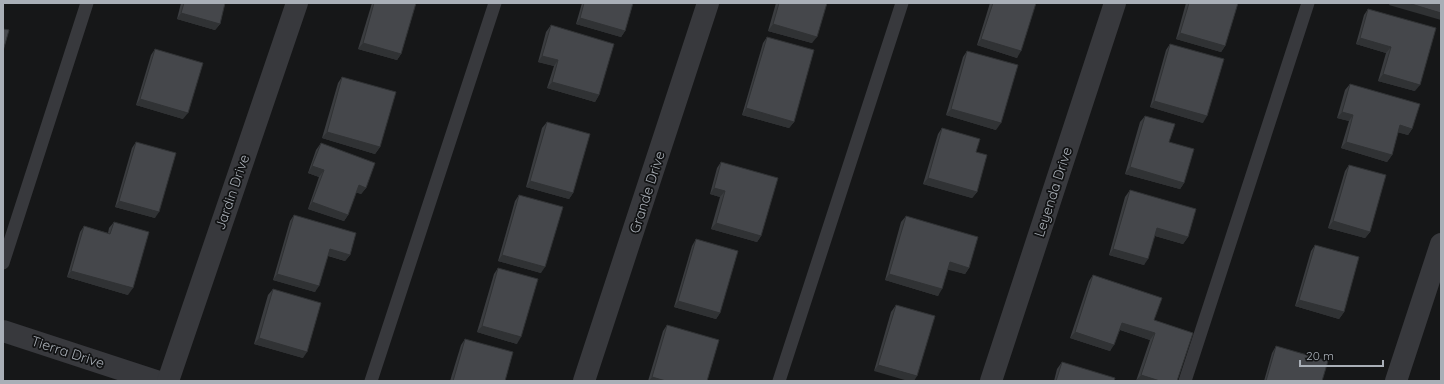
<svg xmlns="http://www.w3.org/2000/svg" width="1444" height="384" font-family="Quicksand,sans-serif">
<rect width="100%" height="100%" fill="#161718"/>
<g fill="none" stroke-linecap="round" stroke-linejoin="round">
<g stroke="#38393d" stroke-width="13">
<polyline points="3,263 87,3"/>
<polyline points="371,381 495,3"/>
<polyline points="779,381 902,3"/>
<polyline points="1185,381 1308,3"/>
</g>
<g stroke="#38393d" stroke-width="22">
<polyline points="3,331 156,381"/>
<polyline points="168,381 297,3"/>
<polyline points="584,381 708,3"/>
<polyline points="991,381 1115,3"/>
<polyline points="1396,381 1441,244"/>
</g>
</g>
<g fill="#3b3d40">
<polygon points="181,3 225,3 220,24 215,30 177,19"/>
<polygon points="372,3 416,3 401,54 397,60 358,49"/>
<polygon points="582,3 633,3 625,31 621,37 576,24"/>
<polygon points="776,3 827,3 812,43 768,31"/>
<polygon points="990,3 1036,3 1017,58 977,45"/>
<polygon points="1186,3 1238,3 1225,46 1221,52 1176,39"/>
<polygon points="1368,9 1415,91 1378,81 1386,53 1356,44 1364,15"/>
<polygon points="551,25 599,95 595,102 547,88 554,66 538,62 546,32"/>
<polygon points="767,37 794,122 789,128 742,115 763,43"/>
<polygon points="1170,44 1203,123 1150,107 1166,50"/>
<polygon points="155,49 183,119 136,105 151,55"/>
<polygon points="967,51 996,130 946,115 963,57"/>
<polygon points="342,77 380,147 375,154 322,138 338,83"/>
<polygon points="1350,84 1412,129 1408,135 1398,132 1392,155 1387,162 1341,148 1349,121 1337,118 1345,90"/>
<polygon points="1145,116 1169,142 1184,183 1180,189 1125,174 1140,122"/>
<polygon points="547,122 573,193 569,199 526,187 542,128"/>
<polygon points="942,128 976,152 977,192 972,198 923,184 938,134"/>
<polygon points="136,142 155,218 115,207 132,148"/>
<polygon points="321,143 366,188 361,194 356,192 348,215 344,221 308,209 319,177 308,173 316,150"/>
<polygon points="721,162 761,236 757,242 711,229 720,197 710,194 717,168"/>
<polygon points="1349,165 1370,232 1365,238 1328,228 1345,171"/>
<polygon points="1130,190 1188,237 1183,244 1155,236 1144,265 1109,255 1125,197"/>
<polygon points="519,195 541,273 498,261 515,201"/>
<polygon points="294,215 350,255 345,261 328,256 315,292 273,280 290,221"/>
<polygon points="906,216 969,268 965,274 948,269 938,296 885,280 901,222"/>
<polygon points="114,222 128,295 67,277 80,232 84,226 108,233 109,228"/>
<polygon points="696,239 720,313 716,319 674,307 692,246"/>
<polygon points="1315,245 1344,312 1339,319 1295,306 1311,251"/>
<polygon points="498,268 517,344 477,332 494,274"/>
<polygon points="1093,275 1154,320 1193,333 1136,381 1150,340 1120,330 1110,351 1070,338 1089,281"/>
<polygon points="273,289 303,358 254,344 268,295"/>
<polygon points="896,305 935,316 874,371 891,312"/>
<polygon points="667,325 707,381 648,381 663,331"/>
<polygon points="465,339 505,381 450,381 461,345"/>
<polygon points="1276,346 1322,381 1264,381 1272,353"/>
<polygon points="1062,362 1114,381 1054,381 1057,369"/>
</g>
<g fill="#303234">
<polygon points="1390,3 1408,3 1441,13 1441,20 1389,5"/>
<polygon points="181,13 220,24 215,30 177,19"/>
<polygon points="580,18 625,31 621,37 576,24"/>
<polygon points="773,24 817,37 812,43 768,31"/>
<polygon points="1180,33 1225,46 1221,52 1176,39"/>
<polygon points="1360,38 1391,47 1386,53 1356,44"/>
<polygon points="981,39 1021,51 1017,58 977,45"/>
<polygon points="363,43 401,54 397,60 358,49"/>
<polygon points="542,56 558,60 554,66 538,62"/>
<polygon points="1383,74 1420,85 1415,91 1378,81"/>
<polygon points="552,82 599,95 595,102 547,88"/>
<polygon points="140,99 188,113 183,119 136,105"/>
<polygon points="1154,101 1207,116 1203,123 1150,107"/>
<polygon points="746,108 794,122 789,128 742,115"/>
<polygon points="951,109 1001,123 996,130 946,115"/>
<polygon points="1342,112 1353,115 1349,121 1337,118"/>
<polygon points="1400,125 1412,129 1408,135 1396,132"/>
<polygon points="327,132 380,147 375,154 322,138"/>
<polygon points="1346,142 1392,155 1387,162 1341,148"/>
<polygon points="312,166 324,170 319,177 308,173"/>
<polygon points="1130,167 1184,183 1180,189 1125,174"/>
<polygon points="928,178 977,192 972,198 923,184"/>
<polygon points="530,181 573,193 569,199 526,187"/>
<polygon points="359,185 366,188 361,194 354,192"/>
<polygon points="714,188 725,191 720,197 710,194"/>
<polygon points="119,201 159,212 155,218 115,207"/>
<polygon points="312,202 348,215 344,221 308,209"/>
<polygon points="1333,221 1370,232 1365,238 1328,228"/>
<polygon points="716,223 761,236 757,242 711,229"/>
<polygon points="1157,228 1188,237 1183,244 1152,235"/>
<polygon points="330,249 350,255 345,261 326,255"/>
<polygon points="1113,249 1148,259 1144,265 1109,255"/>
<polygon points="502,255 545,267 541,273 498,261"/>
<polygon points="950,262 969,268 965,274 945,269"/>
<polygon points="71,271 133,288 128,295 67,277"/>
<polygon points="277,274 319,286 315,292 273,280"/>
<polygon points="889,274 942,289 938,296 885,280"/>
<polygon points="1299,300 1344,312 1339,319 1295,306"/>
<polygon points="678,301 720,313 716,319 674,307"/>
<polygon points="1122,323 1155,333 1150,340 1118,329"/>
<polygon points="482,326 521,337 517,344 477,332"/>
<polygon points="1075,332 1114,345 1110,351 1070,338"/>
<polygon points="259,338 307,352 303,358 254,344"/>
<polygon points="878,365 917,376 914,381 908,381 874,371"/>
<polygon points="1141,375 1160,381 1136,381"/>
<polygon points="652,377 666,381 649,381"/>
</g>
<g fill="#45474b" stroke="#303234">
<polygon points="184,3 225,3 220,24 181,13"/>
<polygon points="374,3 416,3 401,54 363,43"/>
<polygon points="584,3 633,3 625,31 580,18"/>
<polygon points="779,3 827,3 817,37 773,24"/>
<polygon points="993,3 1036,3 1021,51 981,39"/>
<polygon points="1189,3 1238,3 1225,46 1180,33"/>
<polygon points="1408,3 1441,3 1441,13"/>
<polygon points="1368,9 1436,28 1420,85 1383,74 1391,47 1360,38"/>
<polygon points="551,25 614,44 599,95 552,82 558,60 542,56"/>
<polygon points="3,29 9,30 3,51"/>
<polygon points="767,37 814,50 794,122 746,108"/>
<polygon points="1170,44 1224,59 1207,116 1154,101"/>
<polygon points="155,49 203,63 188,113 140,99"/>
<polygon points="967,51 1018,65 1001,123 951,109"/>
<polygon points="342,77 396,92 380,147 327,132"/>
<polygon points="1350,84 1420,104 1412,129 1400,125 1392,155 1346,142 1353,115 1342,112"/>
<polygon points="1145,116 1175,124 1169,142 1194,149 1184,183 1130,167"/>
<polygon points="547,122 590,134 573,193 530,181"/>
<polygon points="942,128 980,139 976,152 987,155 977,192 928,178"/>
<polygon points="136,142 176,153 159,212 119,201"/>
<polygon points="321,143 375,163 366,188 359,185 348,215 312,202 324,170 312,166"/>
<polygon points="721,162 778,178 761,236 716,223 725,191 714,188"/>
<polygon points="1349,165 1386,175 1370,232 1333,221"/>
<polygon points="1130,190 1196,209 1188,237 1157,228 1148,259 1113,249"/>
<polygon points="519,195 563,207 545,267 502,255"/>
<polygon points="294,215 356,233 350,255 330,249 319,286 277,274"/>
<polygon points="906,216 978,237 969,268 950,262 942,289 889,274"/>
<polygon points="114,222 149,232 133,288 71,271 84,226 110,234"/>
<polygon points="696,239 738,251 720,313 678,301"/>
<polygon points="1315,245 1359,257 1344,312 1299,300"/>
<polygon points="498,268 538,279 521,337 482,326"/>
<polygon points="1093,275 1162,298 1154,320 1193,333 1177,381 1160,381 1141,375 1155,333 1122,323 1114,345 1075,332"/>
<polygon points="273,289 321,303 307,352 259,338"/>
<polygon points="896,305 935,316 917,376 878,365"/>
<polygon points="667,325 719,340 707,381 666,381 652,377"/>
<polygon points="465,339 513,352 505,381 453,381"/>
<polygon points="1276,346 1328,361 1322,381 1266,381"/>
<polygon points="1062,362 1115,378 1114,381 1056,381"/>
</g>
<g text-anchor="middle" dominant-baseline="central" stroke-width="3.5" stroke-linejoin="round" paint-order="stroke">
<g font-size="14" fill="#a9afb7" stroke="#111213">
<text transform="translate(232 192) rotate(-71)">Jardin Drive</text>
<text transform="translate(647 192) rotate(-72)">Grande Drive</text>
<text transform="translate(1053 192) rotate(-72)">Leyenda Drive</text>
<text transform="translate(68 352) rotate(18)">Tierra Drive</text>
</g>
</g>
<rect width="1444" height="384" fill="none" stroke="#a9afb7" stroke-width="8"/>
<path d="M1300 360v6h83v-6" fill="none" stroke="#a9afb7" stroke-width="2"/>
<text x="1306" y="360" font-size="12" fill="#a9afb7" stroke="#111213" stroke-width="3" paint-order="stroke">20 m</text>
</svg>
